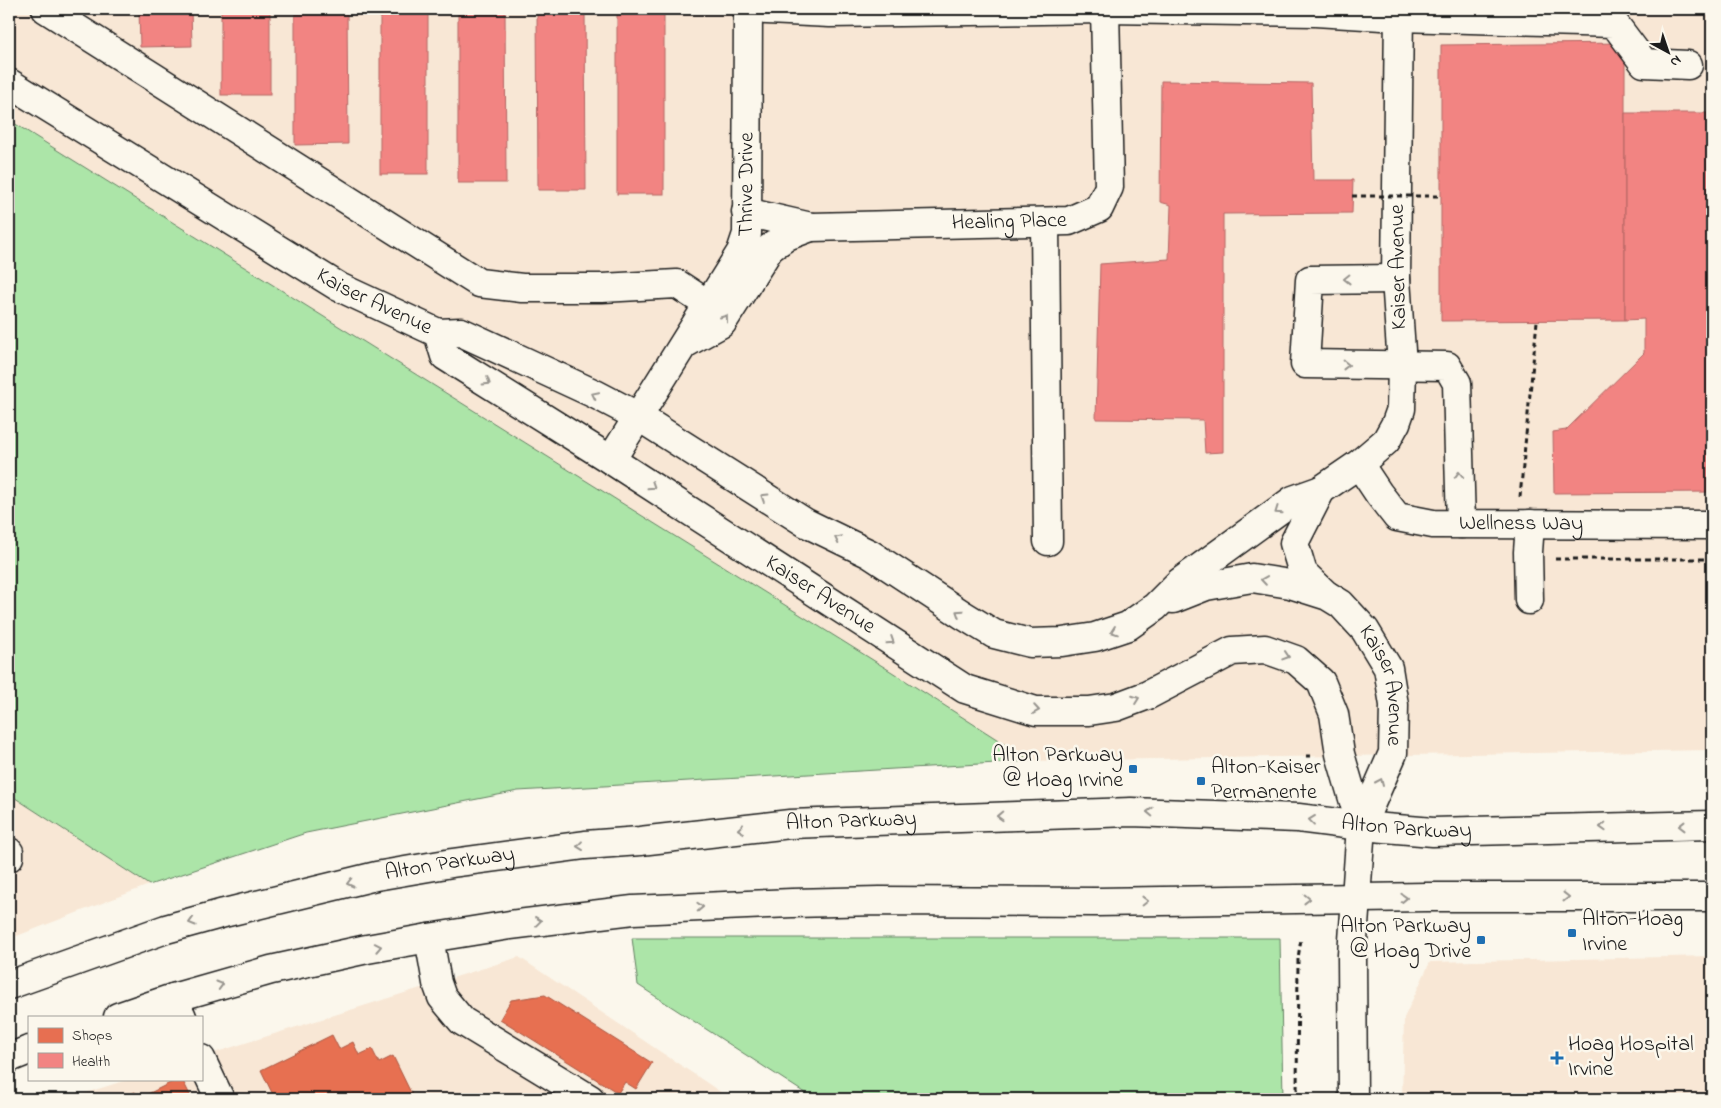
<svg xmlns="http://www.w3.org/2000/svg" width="1721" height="1108" font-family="'Indie Flower',sans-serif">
<rect width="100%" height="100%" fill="#fbf7ec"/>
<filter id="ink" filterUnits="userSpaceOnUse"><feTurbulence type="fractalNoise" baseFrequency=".02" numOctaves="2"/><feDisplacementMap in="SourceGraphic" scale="10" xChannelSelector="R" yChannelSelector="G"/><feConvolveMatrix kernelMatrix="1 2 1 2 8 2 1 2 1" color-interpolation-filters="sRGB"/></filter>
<g filter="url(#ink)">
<g fill="#f8e7d5">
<polygon points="9,9 1712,9 1712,750 1031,761 892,672 9,120"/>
<polygon points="9,794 149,885 9,939"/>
<polygon points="1712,956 1712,1099 1402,1099 1404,1018 1430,962"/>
<polygon points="519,957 731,1099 66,1099 130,1079 201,1079 201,1057"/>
</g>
<g fill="#ace5a8" stroke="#648062">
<polygon points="9,120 892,672 1031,761 518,791 306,833 149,885 9,794"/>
<polygon points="632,938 1280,938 1283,1099 814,1099 638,985"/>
</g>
<g fill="#e76f51" stroke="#aa5641">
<polygon points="545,995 652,1063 636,1089 625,1082 618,1093 500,1019 511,1000"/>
<polygon points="332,1035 339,1049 353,1042 359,1055 372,1049 379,1063 393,1056 414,1099 275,1099 261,1070"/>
<polygon points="178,1079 182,1079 192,1099 120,1099 135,1092 138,1099"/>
</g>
<g fill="#f28482" stroke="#b26563">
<polygon points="139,9 191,9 192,46 140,47"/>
<rect x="221" y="9" width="49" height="86"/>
<polygon points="295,9 347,9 348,144 295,145"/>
<rect x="380" y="9" width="48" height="165"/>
<polygon points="458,9 505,9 506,183 458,183"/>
<polygon points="537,9 585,9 586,190 538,190"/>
<rect x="617" y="9" width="47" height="185"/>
<polygon points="1625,43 1625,320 1441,321 1441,45"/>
<polygon points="1161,81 1311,83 1313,180 1353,180 1352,213 1223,214 1223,452 1205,453 1203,420 1096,419 1100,264 1169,259 1171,205 1160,202"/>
<polygon points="1625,113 1712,113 1712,492 1554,493 1553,432 1566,430 1644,353 1644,319 1625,320"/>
</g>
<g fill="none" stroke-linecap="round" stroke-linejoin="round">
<g stroke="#1c1c1c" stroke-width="31">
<g id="minor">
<polyline points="46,9 479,283 522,288 602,288 677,284 709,305"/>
<polyline points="748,9 830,13 1105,9 1315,12 1399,17 1614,23 1644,63 1688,65"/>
<path id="s1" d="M9 83 339 287 438 333 445 356 611 460 965 689 1036 711H1089L1116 707 1148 695 1232 651 1265 649 1296 660 1321 682 1334 714 1340 754 1361 826"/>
<path id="s2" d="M746 212 811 227 1069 221 1099 208 1109 187 1105 9"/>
<polyline points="1045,222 1048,541"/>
<polyline points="1396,279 1310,280 1305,364 1447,366 1457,383 1461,524"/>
<polyline points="438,333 461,332 595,394 639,417 806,523 870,554 963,615 994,634 1030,643 1062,642 1095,637 1128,626 1155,607 1180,582 1293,500 1321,490 1359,464 1386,441 1396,423 1401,409 1402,365 1396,279 1399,9"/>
<polyline points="686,343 722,323 770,248 787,236 811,227"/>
<path id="s3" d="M611 460 741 252 747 234 748 9"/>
<path id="s4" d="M1359 464 1379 494 1397 517 1433 524 1712 525"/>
<polyline points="1321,490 1294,543 1303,573 1325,594"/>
<path id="s5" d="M1173 599 1206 586 1252 578 1290 584 1328 596 1341 604 1365 630 1388 668 1394 705 1393 753 1361 826 1352 955 1353 1099"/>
<polyline points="1529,600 1528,552 1530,524"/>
<polyline points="9,852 9,857"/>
<polyline points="429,938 437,983 442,997 462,1021 590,1099"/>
<polyline points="173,998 182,1017"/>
<polyline points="201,1059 220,1099"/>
</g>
</g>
<g stroke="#1c1c1c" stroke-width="31">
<g id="major">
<path id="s6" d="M9 985 166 929 224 913 376 876 452 863 585 845 640 841 790 824 1131 812 1298 818 1361 826 1433 832 1712 825"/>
<polyline points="118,1017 173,998 271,970 367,949 429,938 510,925 633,910 792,903 879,901 1096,902 1427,897 1712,897"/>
<polyline points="9,1058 29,1050"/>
</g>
</g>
<g stroke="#1c1c1c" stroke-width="3" stroke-dasharray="5 4" stroke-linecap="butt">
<polyline points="1520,497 1537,321"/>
<polyline points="1555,559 1712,559"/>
<polyline points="1306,756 1313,756"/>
<polyline points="1297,1099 1298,958 1301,939"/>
</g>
<use href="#minor" stroke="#fbf7ec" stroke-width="28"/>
<use href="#major" stroke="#fbf7ec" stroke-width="28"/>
<polyline stroke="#1c1c1c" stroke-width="3" stroke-dasharray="5 4" stroke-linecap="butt" points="1352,196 1441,196"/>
</g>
<defs><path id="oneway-chevron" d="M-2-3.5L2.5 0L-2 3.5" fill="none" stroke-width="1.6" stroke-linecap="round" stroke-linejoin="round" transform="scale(1.25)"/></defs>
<g stroke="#97948e">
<use href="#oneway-chevron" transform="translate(1347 279) rotate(179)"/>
<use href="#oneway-chevron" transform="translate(725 318) rotate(-54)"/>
<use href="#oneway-chevron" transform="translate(1346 365) rotate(1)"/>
<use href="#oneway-chevron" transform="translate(487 382) rotate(32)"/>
<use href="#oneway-chevron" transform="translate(595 395) rotate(-154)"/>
<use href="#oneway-chevron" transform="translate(1459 475) rotate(-92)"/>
<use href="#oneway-chevron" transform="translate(652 486) rotate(33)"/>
<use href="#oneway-chevron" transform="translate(764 497) rotate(-148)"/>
<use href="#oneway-chevron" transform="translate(1278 511) rotate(145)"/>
<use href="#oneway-chevron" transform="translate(838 539) rotate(-154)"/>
<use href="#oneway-chevron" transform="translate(1264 580) rotate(-172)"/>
<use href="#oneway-chevron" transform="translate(959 613) rotate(-147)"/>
<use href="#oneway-chevron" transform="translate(1114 631) rotate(161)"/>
<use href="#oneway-chevron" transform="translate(891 641) rotate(33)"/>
<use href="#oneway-chevron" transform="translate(1286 656) rotate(18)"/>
<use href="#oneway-chevron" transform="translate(1136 699) rotate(-20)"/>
<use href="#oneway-chevron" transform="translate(1036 710) rotate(9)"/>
<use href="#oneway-chevron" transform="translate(1380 782) rotate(-66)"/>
<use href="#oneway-chevron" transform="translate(1150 812) rotate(-178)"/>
<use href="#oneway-chevron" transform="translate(1000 816) rotate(178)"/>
<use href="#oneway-chevron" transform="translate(1312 820) rotate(-173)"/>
<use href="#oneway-chevron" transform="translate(1682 826) rotate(180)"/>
<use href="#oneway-chevron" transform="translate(1603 827) rotate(178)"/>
<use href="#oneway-chevron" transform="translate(741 829) rotate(174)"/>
<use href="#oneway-chevron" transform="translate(580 846) rotate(173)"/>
<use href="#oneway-chevron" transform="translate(350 883) rotate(166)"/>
<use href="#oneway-chevron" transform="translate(1566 897)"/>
<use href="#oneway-chevron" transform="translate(1404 898) rotate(-2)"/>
<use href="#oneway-chevron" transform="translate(1307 899) rotate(1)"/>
<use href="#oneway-chevron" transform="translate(1145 901) rotate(-1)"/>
<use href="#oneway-chevron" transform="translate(700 907) rotate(-2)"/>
<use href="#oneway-chevron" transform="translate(538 921) rotate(-7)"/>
<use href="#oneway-chevron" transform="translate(192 922) rotate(164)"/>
<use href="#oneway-chevron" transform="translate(378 947) rotate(-11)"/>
<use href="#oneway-chevron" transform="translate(220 985) rotate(-16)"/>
</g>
</g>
<g fill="#1f6fb2" stroke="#fbf7ec" stroke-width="2">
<rect x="1128" y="764" width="10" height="10" rx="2.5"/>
<rect x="1196" y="776" width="10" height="10" rx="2.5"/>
<rect x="1567" y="928" width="10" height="10" rx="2.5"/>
<rect x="1476" y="935" width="10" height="10" rx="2.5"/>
<path d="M1554.5 1050.5h5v5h5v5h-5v5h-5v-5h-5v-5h5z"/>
</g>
<g text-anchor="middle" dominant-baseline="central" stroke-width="5" stroke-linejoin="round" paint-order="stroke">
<g font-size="22" fill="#1c1c1c" stroke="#fbf7ec">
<text stroke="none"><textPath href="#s3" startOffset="314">Thrive Drive</textPath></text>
<text stroke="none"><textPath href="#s2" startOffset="265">Healing Place</textPath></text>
<text transform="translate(1399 267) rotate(-91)">Kaiser Avenue</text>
<text stroke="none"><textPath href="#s1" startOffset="426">Kaiser Avenue</textPath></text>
<text stroke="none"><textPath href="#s4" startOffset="190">Wellness Way</textPath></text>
<text stroke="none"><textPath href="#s1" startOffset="966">Kaiser Avenue</textPath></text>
<text stroke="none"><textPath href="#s5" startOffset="271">Kaiser Avenue</textPath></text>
<text stroke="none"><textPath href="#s6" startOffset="862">Alton Parkway</textPath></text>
<text stroke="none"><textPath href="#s6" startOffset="1418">Alton Parkway</textPath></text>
<text stroke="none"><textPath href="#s6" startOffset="458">Alton Parkway</textPath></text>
</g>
<g font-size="22" fill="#1c1c1c" stroke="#fbf7ec" text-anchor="start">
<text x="1123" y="756" text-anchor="end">Alton Parkway<tspan x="1123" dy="25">@ Hoag Irvine</tspan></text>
<text x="1211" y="768">Alton-Kaiser<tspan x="1211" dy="25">Permanente</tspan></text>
<text x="1582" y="920">Alton-Hoag<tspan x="1582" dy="25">Irvine</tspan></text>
<text x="1471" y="927" text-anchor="end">Alton Parkway<tspan x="1471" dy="25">@ Hoag Drive</tspan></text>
<text x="1568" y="1045">Hoag Hospital<tspan x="1568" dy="25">Irvine</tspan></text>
</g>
</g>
<rect width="1721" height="1108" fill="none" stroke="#fbf7ec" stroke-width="30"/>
<rect x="15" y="15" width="1691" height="1078" fill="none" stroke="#1c1c1c" stroke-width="2" filter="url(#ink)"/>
<rect x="28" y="1016" width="175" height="65" fill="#fbf7ec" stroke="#a29f99"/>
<rect x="38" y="1028" width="25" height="15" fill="#e76f51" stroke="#a29f99"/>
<text x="72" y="1040" font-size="15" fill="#1c1c1c">Shops</text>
<rect x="38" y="1053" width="25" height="15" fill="#f28482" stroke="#a29f99"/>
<text x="72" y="1066" font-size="15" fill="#1c1c1c">Health</text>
<g transform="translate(1668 52) rotate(140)" stroke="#fbf7ec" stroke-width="4" paint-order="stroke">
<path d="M0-4L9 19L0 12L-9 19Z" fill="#1c1c1c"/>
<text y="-8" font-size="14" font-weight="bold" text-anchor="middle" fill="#1c1c1c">N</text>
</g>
</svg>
